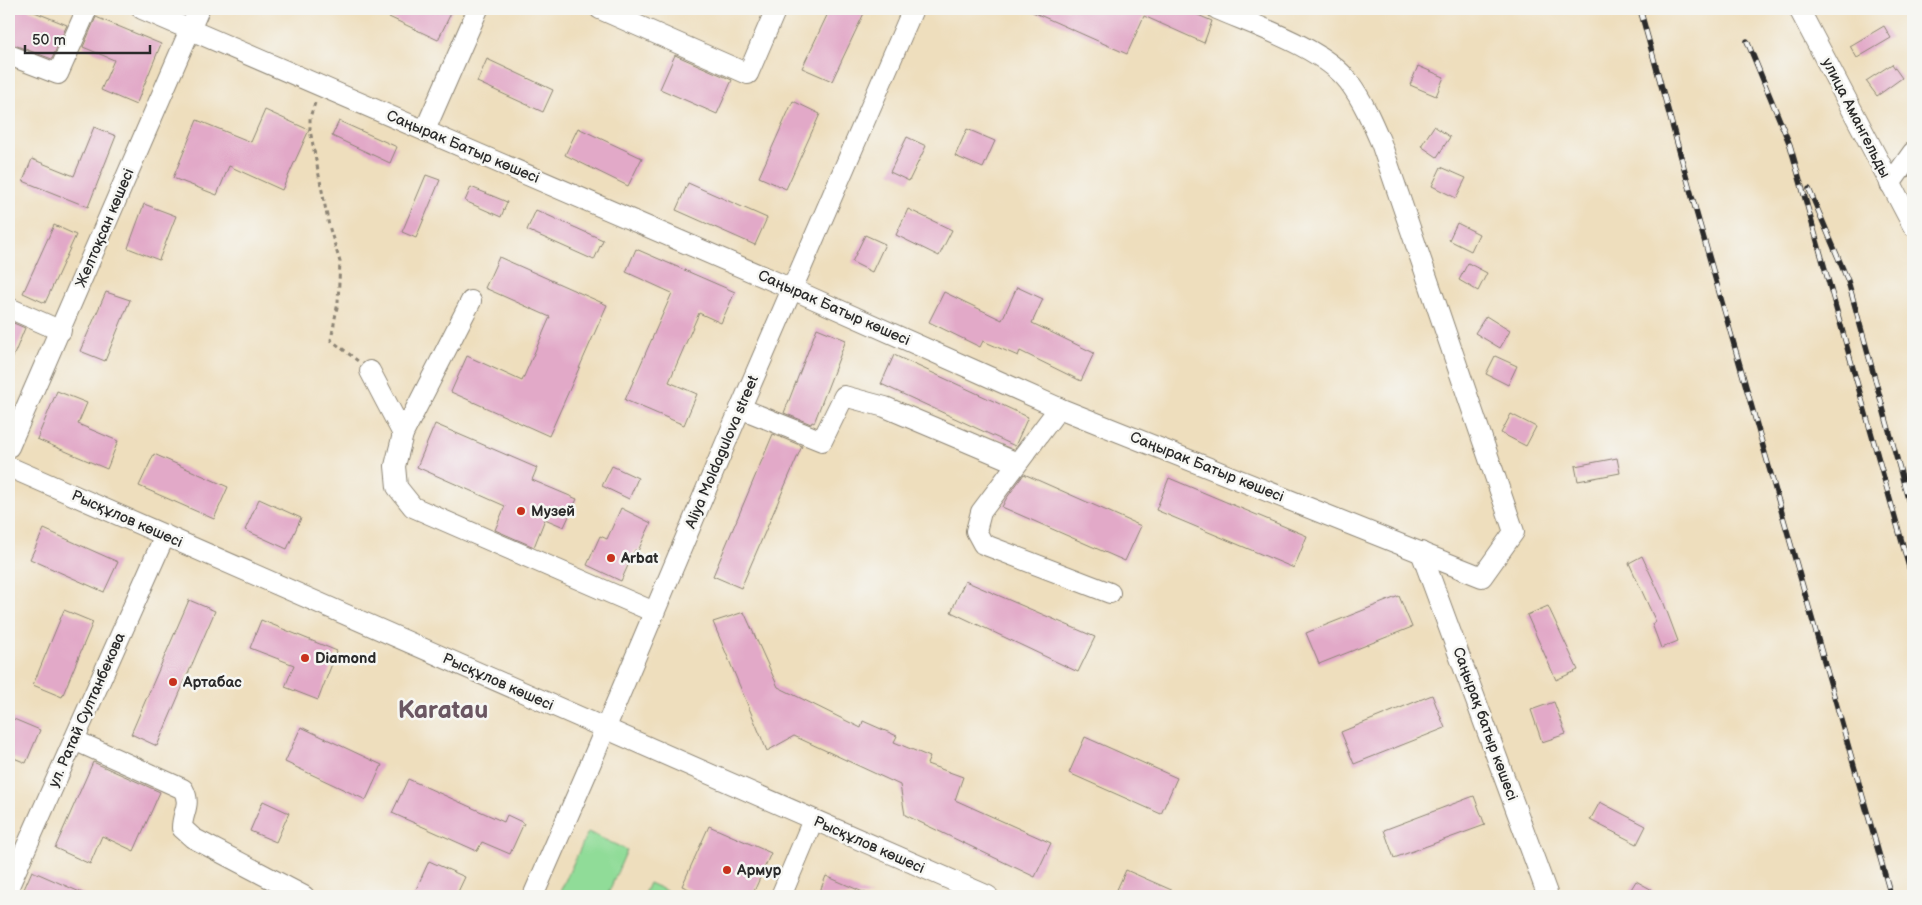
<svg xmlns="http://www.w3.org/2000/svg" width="1922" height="905" font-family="'Balsamiq Sans',sans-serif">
<rect width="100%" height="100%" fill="#f6f6f2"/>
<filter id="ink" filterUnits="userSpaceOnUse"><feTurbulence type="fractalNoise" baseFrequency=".02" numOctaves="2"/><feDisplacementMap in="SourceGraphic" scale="10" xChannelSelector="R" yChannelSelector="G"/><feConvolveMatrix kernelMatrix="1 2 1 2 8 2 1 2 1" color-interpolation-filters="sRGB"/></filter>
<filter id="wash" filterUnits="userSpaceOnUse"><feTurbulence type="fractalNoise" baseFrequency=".0096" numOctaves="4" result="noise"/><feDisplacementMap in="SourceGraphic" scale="20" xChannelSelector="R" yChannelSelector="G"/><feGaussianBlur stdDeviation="1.12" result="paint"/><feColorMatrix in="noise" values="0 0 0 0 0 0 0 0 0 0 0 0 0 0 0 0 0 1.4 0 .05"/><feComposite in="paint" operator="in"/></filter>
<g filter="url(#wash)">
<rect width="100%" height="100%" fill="#eedebd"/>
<g fill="#90dc98" stroke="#5e8462">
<polygon points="588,832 627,850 607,896 558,896"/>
<polygon points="649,883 678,896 643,896"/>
</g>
<g id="blocks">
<g fill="#e2a9c8">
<polygon points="9,9 27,9 67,25 52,59 9,43"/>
<polygon points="372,9 453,9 438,40"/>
<polygon points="830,9 866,9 832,81 802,68"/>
<polygon points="1026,9 1184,9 1212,21 1204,43 1144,16 1127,54"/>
<polygon points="96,17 161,44 136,105 101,90 114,60 83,47"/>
<polygon points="1884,26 1891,38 1857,58 1850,46"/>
<polygon points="675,55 732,80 717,114 660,89"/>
<polygon points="487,59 553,90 543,112 477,82"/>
<polygon points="1892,64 1902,78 1877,96 1866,81"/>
<polygon points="1418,66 1444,77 1436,96 1410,85"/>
<polygon points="793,101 820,114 786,189 759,177"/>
<polygon points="265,110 309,130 282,190 229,166 217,195 173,178 197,120 251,142"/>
<polygon points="339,121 397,147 390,163 332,136"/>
<polygon points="1434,126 1450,137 1437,157 1421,146"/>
<polygon points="94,127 116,136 88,207 23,181 32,159 74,176"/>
<polygon points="578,128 642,158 628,186 565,155"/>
<polygon points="967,129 995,141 983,168 955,156"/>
<polygon points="907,137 926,146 909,181 890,172"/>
<polygon points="1441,167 1466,178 1456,198 1432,186"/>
<polygon points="426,175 440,180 416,238 402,232"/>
<polygon points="688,183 767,218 755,245 676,210"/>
<polygon points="471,187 507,202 501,217 465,201"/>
<polygon points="144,204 176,216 159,260 128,248"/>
<polygon points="908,209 952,230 939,256 896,235"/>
<polygon points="536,210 603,240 594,260 527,230"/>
<polygon points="1457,223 1479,234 1471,251 1449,240"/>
<polygon points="54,225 76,235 45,303 23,293"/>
<polygon points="865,235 885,244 872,272 852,262"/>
<polygon points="636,249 735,292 721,323 699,313 669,382 697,394 684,425 625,400 672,293 626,272"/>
<polygon points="499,257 607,305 549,436 451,392 467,356 522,381 550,317 485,288"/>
<polygon points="1468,263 1487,273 1478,291 1459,280"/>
<polygon points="1017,287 1043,299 1032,323 1094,353 1081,381 1020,351 1018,356 983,341 980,347 929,322 944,292 1002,320"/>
<polygon points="106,292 130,300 105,361 80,351"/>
<polygon points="1486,316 1510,331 1500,348 1475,333"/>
<polygon points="9,321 25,328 9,367"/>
<polygon points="817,328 846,340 814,423 812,422 811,424 784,413"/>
<polygon points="894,355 1028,417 1015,446 881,384"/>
<polygon points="1495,356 1517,366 1508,385 1486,374"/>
<polygon points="57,391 87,403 78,424 118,441 107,469 37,439"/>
<polygon points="1511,414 1536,427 1526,446 1501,433"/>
<polygon points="435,424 537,468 532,480 577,499 564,527 545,519 534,547 495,530 505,506 417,467"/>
<polygon points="773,434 802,446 741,588 713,576"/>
<polygon points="154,454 228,487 214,519 139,486"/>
<polygon points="1617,458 1620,473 1578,481 1575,466"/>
<polygon points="612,466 638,478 629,499 602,486"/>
<polygon points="1024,474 1141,526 1125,561 1002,507 1006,499"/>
<polygon points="1169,478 1307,536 1294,568 1156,510"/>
<polygon points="259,499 301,518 287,549 245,530"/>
<polygon points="621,508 651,523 638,551 635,550 621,581 587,565 600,536 607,539"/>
<polygon points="44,529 118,562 104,592 30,559"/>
<polygon points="1642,556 1663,601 1678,641 1661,648 1652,624 1656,622 1629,563"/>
<polygon points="965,581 1095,637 1078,672 951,612"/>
<polygon points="1399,596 1412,627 1319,664 1306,633"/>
<polygon points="189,600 215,611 157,746 131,734"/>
<polygon points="1548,606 1578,670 1556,680 1527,615"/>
<polygon points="64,610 93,622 62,697 33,685"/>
<polygon points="744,612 778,687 861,728 863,721 897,736 894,742 930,757 927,764 963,777 955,800 1051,843 1035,877 905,815 900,785 794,736 767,751 713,622"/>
<polygon points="261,620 337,651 318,700 285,687 294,665 250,648"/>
<polygon points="1432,695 1445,728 1354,764 1341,732"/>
<polygon points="1554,702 1566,734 1542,742 1531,710"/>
<polygon points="9,717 40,730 26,763 9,756"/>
<polygon points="301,727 382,765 366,800 285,762"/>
<polygon points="1085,737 1177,778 1161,814 1069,773"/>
<polygon points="93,762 160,792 134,851 102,836 90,864 55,848"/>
<polygon points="408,779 504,822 507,815 524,823 510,854 482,842 477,851 392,813"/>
<polygon points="1474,796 1485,825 1394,858 1384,830"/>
<polygon points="263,801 289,813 276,842 250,831"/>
<polygon points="1600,802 1646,826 1637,844 1590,820"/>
<polygon points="709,826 771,853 752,896 705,896 682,886"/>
<polygon points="429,861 465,877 456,896 413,896"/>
<polygon points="1126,870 1185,896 1114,896"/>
<polygon points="32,871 89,896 21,896"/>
<polygon points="826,876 872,896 818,896"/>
<polygon points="1636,881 1663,896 1627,896"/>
</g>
</g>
</g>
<g filter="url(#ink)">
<use href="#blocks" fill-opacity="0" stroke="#8c8474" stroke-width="1"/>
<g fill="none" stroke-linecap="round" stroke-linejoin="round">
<g stroke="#8c8474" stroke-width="22">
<g id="minor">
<path d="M142 9 792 289 1059 408 1482 577 1514 532 1381 143C1372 122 1363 101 1349 82 1323 48 1256 26 1217 9"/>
<polyline points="600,9 748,74 776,9"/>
<polyline points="1799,9 1913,226"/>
<polyline points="9,55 58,74 87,9"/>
<polyline points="425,130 478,9"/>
<polyline points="1890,184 1913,152"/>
<polyline points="471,301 403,434 395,466 397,487 413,507 654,612"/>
<polyline points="9,308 61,331"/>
<polyline points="370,371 403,434"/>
<polyline points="740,408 822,441 844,396 885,407 1017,463"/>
<polyline points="1059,408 981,512 976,531 983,544 1110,593"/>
<polyline points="9,447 199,9"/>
<polyline points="9,467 988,896"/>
<polyline points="1421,552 1548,896"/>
<path d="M74 740 183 789C192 805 182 812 182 828L193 838 304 896"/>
<polyline points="9,886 165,535"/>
<polyline points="533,896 587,772 732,428 913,9"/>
<polyline points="781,896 813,820"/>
</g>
</g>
<polyline stroke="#8c8474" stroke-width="3" stroke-dasharray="4 4" stroke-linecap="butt" points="315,103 310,117 310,130 329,226 340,262 338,302 331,340 358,361"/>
<use href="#minor" stroke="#fff" stroke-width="20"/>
<g stroke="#2b2b2b" stroke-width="5.5">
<g id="rail">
<polyline points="1640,9 1696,211 1891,896"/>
<polyline points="1747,41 1790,145 1911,574"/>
<polyline points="1809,189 1848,281 1913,517"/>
</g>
</g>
<use href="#rail" stroke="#f6f6f2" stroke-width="4" stroke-dasharray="11" stroke-linecap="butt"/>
</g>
</g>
<g fill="#c8321e" stroke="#f6f6f2" stroke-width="2">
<circle cx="521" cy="511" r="5"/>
<circle cx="611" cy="558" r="5"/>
<circle cx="305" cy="658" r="5"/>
<circle cx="173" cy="682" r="5"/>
<circle cx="727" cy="870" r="5"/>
</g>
<g text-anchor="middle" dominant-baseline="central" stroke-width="5" stroke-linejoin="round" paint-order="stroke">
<g font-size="15" fill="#2b2b2b" stroke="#f6f6f2">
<text transform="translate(1856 118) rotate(63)">улица Амангельды</text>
<text transform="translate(463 147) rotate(23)">Саңырак Батыр көшесі</text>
<text transform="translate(105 228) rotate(-67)">Желтоқсан көшесі</text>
<text transform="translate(834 308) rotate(24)">Саңырак Батыр көшесі</text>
<text transform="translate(722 452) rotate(-67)">Aliya Moldagulova street</text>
<text transform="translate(1207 467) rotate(22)">Саңырак Батыр көшесі</text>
<text transform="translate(127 519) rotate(24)">Рысқұлов көшесі</text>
<text transform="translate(498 682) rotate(24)">Рысқұлов көшесі</text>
<text transform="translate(87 710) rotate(-66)">ул. Ратай Султанбекова</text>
<text transform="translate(1485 724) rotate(70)">Саңырақ батыр көшесі</text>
<text transform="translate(869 845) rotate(24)">Рысқұлов көшесі</text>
</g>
<g font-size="15" font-weight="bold" fill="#2b2b2b" stroke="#f6f6f2" text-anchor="start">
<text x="531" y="511">Музей</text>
<text x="621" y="558">Arbat</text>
<text x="315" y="658">Diamond</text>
<text x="183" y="682">Артабас</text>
<text x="737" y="870">Армур</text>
</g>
<g font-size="25" font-weight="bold" fill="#6b5762" stroke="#f6f6f2">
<text x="443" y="710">Karatau</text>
</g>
</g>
<rect width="1922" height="905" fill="none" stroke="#f6f6f2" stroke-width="30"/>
<path d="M25 45v8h125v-8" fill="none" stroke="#2b2b2b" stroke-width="2.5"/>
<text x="32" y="45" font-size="15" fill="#2b2b2b" stroke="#f6f6f2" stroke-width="4" paint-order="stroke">50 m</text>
</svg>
